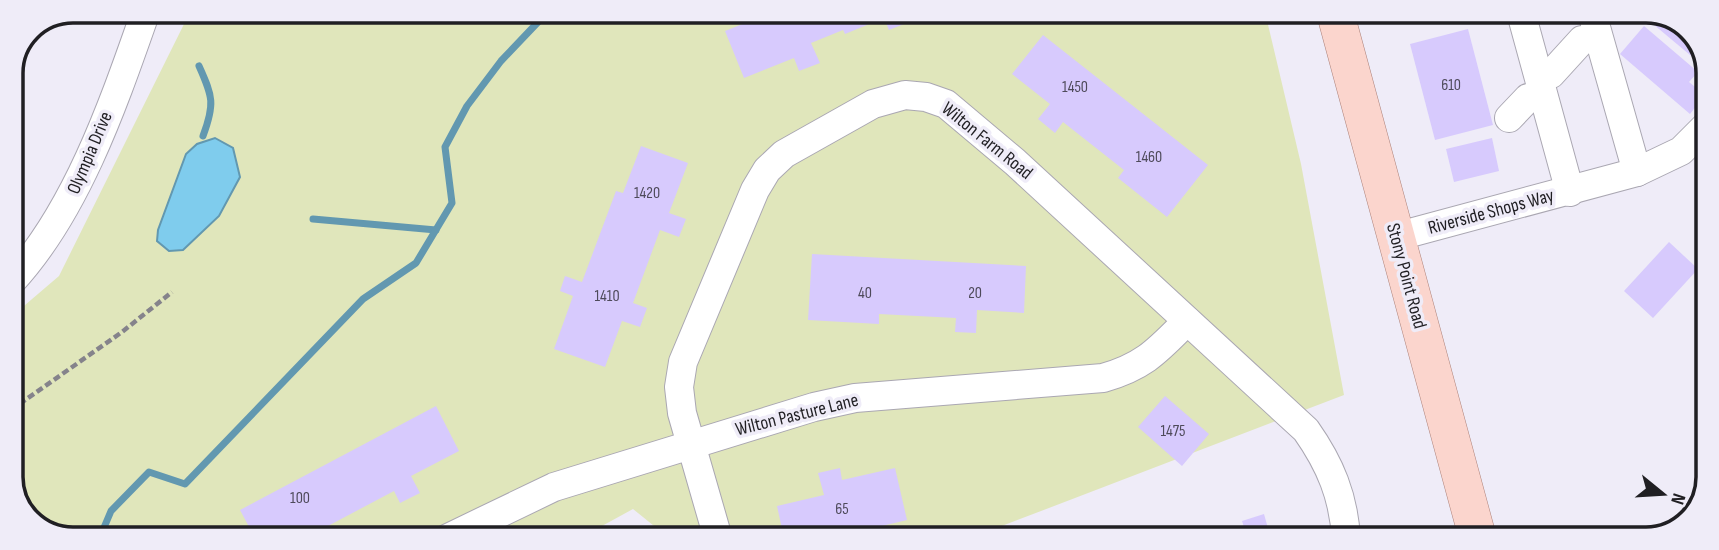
<svg xmlns="http://www.w3.org/2000/svg" width="1719" height="550" font-family="'Sofia Sans Condensed',sans-serif">
<rect width="100%" height="100%" fill="#efecf8"/>
<polygon fill="#e0e6bb" points="208,11 1265,12 1301,164 1344,395 968,539 669,538 633,509 580,538 57,537 26,518 11,485 11,317 59,276 190,12"/>
<polygon fill="#7fcced" stroke="#6298b0" stroke-width="2" points="215,138 233,148 240,177 219,216 183,250 169,251 157,241 158,230 186,154 197,144"/>
<g fill="none" stroke-linecap="round" stroke-linejoin="round">
<g stroke="#6298b0" stroke-width="7">
<path d="M199 66C213 97 215 104 203 136"/>
<polyline points="313,219 436,230"/>
<polyline points="100,537 111,511 149,472 185,484 363,299 416,263 452,203 445,147 467,106 501,61 540,20 543,11"/>
</g>
</g>
<g fill="#d7cafd">
<polygon points="758,11 905,12 909,22 889,30 884,18 845,34 843,30 811,43 820,63 799,71 794,58 744,78 725,31 760,17"/>
<polygon points="1652,13 1662,13 1695,35 1708,70 1647,19"/>
<polygon points="1644,26 1698,72 1689,82 1705,95 1690,114 1620,54"/>
<polygon points="1468,29 1493,125 1435,140 1410,44"/>
<polygon points="1043,35 1208,165 1167,217 1118,178 1124,170 1063,122 1055,133 1038,119 1050,104 1012,74"/>
<polygon points="1492,138 1499,171 1454,182 1446,149"/>
<polygon points="641,146 688,163 669,213 686,219 679,237 660,230 633,303 647,308 640,327 622,321 605,367 554,349 573,296 560,291 565,276 582,282 616,191 623,193"/>
<polygon points="1669,242 1698,269 1653,318 1624,291"/>
<polygon points="812,254 1026,266 1024,313 977,310 976,333 955,332 956,318 879,314 879,324 808,320"/>
<polygon points="1165,396 1209,434 1182,466 1138,427"/>
<polygon points="436,406 459,451 411,476 420,493 400,503 394,491 326,527 332,538 255,538 240,510"/>
<polygon points="840,468 842,480 895,468 907,520 861,531 863,538 784,538 777,506 824,495 818,473"/>
<polygon points="1264,514 1271,539 1230,539 1228,532 1244,527 1242,521"/>
</g>
<g fill="none" stroke-linecap="round" stroke-linejoin="round">
<g stroke="#aaa7b2" stroke-width="30">
<g id="minor">
<polyline points="1521,13 1570,192"/>
<polyline points="1592,13 1637,172"/>
<polyline points="1551,74 1582,40"/>
<polyline points="1509,118 1528,98"/>
<polyline points="1395,237 1637,172 1681,151 1708,124"/>
<path d="M11 282C77 211 114 102 146 11"/>
<path d="M448 538 554 487 814 407 855 398 1103 378C1145 366 1158 350 1187 321"/>
<path d="M718 538 682 413 679 387 683 362 755 190 767 170 784 154 873 104 905 95 926 97 946 104 1015 162 1306 430C1330 464 1344 497 1346 539"/>
</g>
</g>
<g stroke="#ad837b" stroke-width="38">
<polyline id="major" points="1335,12 1478,539"/>
</g>
<polyline stroke="#85838b" stroke-width="4.5" stroke-dasharray="7 3.5" stroke-linecap="butt" points="11,410 122,332 172,292"/>
<use href="#minor" stroke="#fff" stroke-width="28"/>
<use href="#major" stroke="#fbd5cd" stroke-width="37"/>
</g>
<g text-anchor="middle" dominant-baseline="central" stroke-width="7" stroke-linejoin="round" paint-order="stroke">
<g font-size="16" fill="#4e4a5a">
<text x="1451" y="85">610</text>
<text x="1075" y="87">1450</text>
<text x="1149" y="157">1460</text>
<text x="647" y="193">1420</text>
<text x="865" y="293">40</text>
<text x="975" y="293">20</text>
<text x="607" y="296">1410</text>
<text x="1173" y="431">1475</text>
<text x="300" y="498">100</text>
<text x="842" y="509">65</text>
</g>
<g font-size="19" fill="#201f23" stroke="#efecf8">
<text transform="translate(987 141) rotate(39)">Wilton Farm Road</text>
<text transform="translate(90 153) rotate(-67)">Olympia Drive</text>
<text transform="translate(1491 212) rotate(-15)">Riverside Shops Way</text>
<text transform="translate(1406 276) rotate(75)">Stony Point Road</text>
<text transform="translate(797 415) rotate(-14)">Wilton Pasture Lane</text>
</g>
</g>
<path d="M0 0H1719V550H0ZM73 23H1646A50 50 0 0 1 1696 73V477A50 50 0 0 1 1646 527H73A50 50 0 0 1 23 477V73A50 50 0 0 1 73 23Z" fill="#efecf8" fill-rule="evenodd"/>
<path fill="none" stroke="#201f23" stroke-width="3.5" d="M73 23H1646A50 50 0 0 1 1696 73V477A50 50 0 0 1 1646 527H73A50 50 0 0 1 23 477V73A50 50 0 0 1 73 23Z"/>
<g transform="translate(1663 494) rotate(108)" stroke="#efecf8" stroke-width="5" paint-order="stroke">
<path d="M0-5L12 26L0 18L-12 26Z" fill="#201f23"/>
<text y="-10" font-size="19" font-weight="bold" text-anchor="middle" fill="#201f23">N</text>
</g>
</svg>
